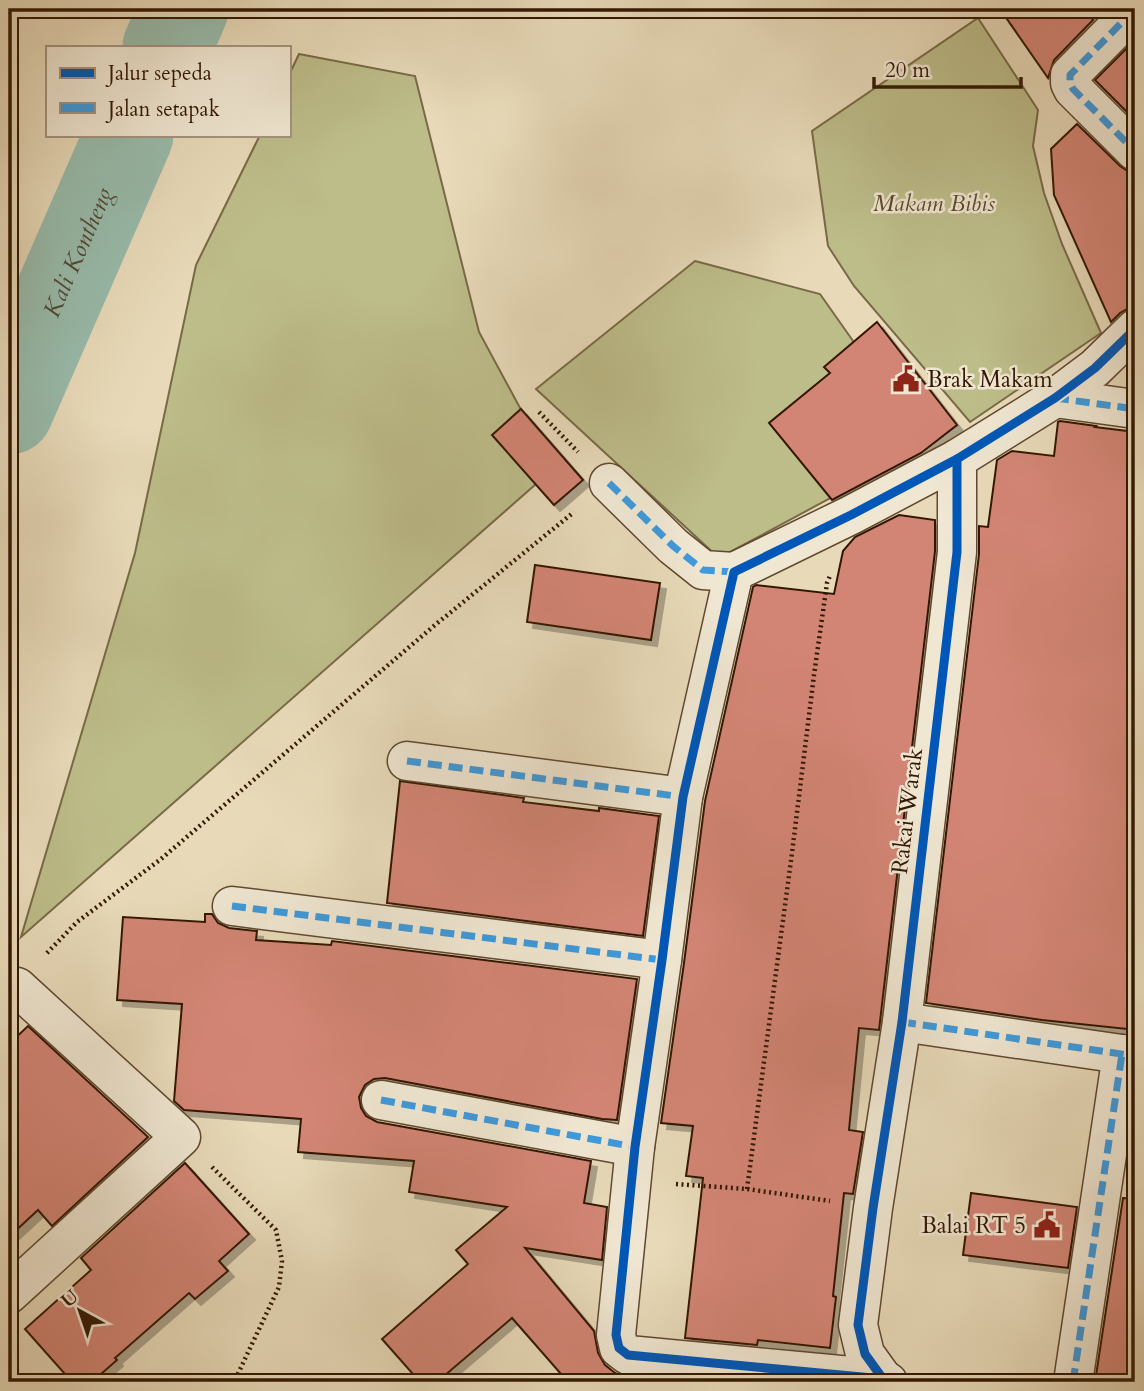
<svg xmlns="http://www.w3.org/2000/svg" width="1144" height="1391" font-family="Cardo,serif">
<defs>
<filter id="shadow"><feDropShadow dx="6" dy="6" stdDeviation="0" flood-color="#0004"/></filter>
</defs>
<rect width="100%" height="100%" fill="#e8dab9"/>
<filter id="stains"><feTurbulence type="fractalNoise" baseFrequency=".00286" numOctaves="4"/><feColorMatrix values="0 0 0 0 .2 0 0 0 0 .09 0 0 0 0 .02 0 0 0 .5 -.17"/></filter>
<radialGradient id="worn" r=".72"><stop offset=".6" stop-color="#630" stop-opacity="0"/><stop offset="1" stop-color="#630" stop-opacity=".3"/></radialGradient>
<g fill="#bdbd8a" stroke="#786a46" stroke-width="2">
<polygon points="978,18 1038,110 1033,146 1044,193 1062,244 1101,333 970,422 854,286 828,246 812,131"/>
<polygon points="299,54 415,76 479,332 553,469 21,937 135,553 196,265 260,135 289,135 289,75"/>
<polygon points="695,261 820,294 927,446 719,558 536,389"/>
</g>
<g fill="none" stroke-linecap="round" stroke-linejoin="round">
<g stroke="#98bbab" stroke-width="89">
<polyline points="167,47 184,9"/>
<path id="s1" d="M9 410 129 135"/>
</g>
</g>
<g fill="#d38575" stroke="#331803" stroke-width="2" filter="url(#shadow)">
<polygon points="1000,9 1085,9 1093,20 1054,60 1048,78"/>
<polygon points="1135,40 1135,120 1095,80"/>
<polygon points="1077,124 1120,166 1129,172 1135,172 1135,308 1129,308 1120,313 1111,322 1054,195 1051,149"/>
<polygon points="877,322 957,425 921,453 832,500 769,423 830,373 824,367"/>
<polygon points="521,409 583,480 554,505 492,435"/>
<polygon points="1060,421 1096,426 1095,427 1135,432 1135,956 1127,1029 1042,1020 926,1003 979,554 979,526 988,527 997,460 1012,451 1054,456 1058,422"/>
<polygon points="899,515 935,520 935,551 879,1030 859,1028 849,1130 863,1132 853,1194 844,1193 833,1296 836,1297 830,1348 758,1340 757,1345 685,1338 703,1178 686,1176 693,1126 661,1123 684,963 705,801 753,587 756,585 834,594 843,551 855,537"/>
<polygon points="535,565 660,583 651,640 527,622"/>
<polygon points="400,781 524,798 523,802 599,811 599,808 659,816 643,936 387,903"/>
<polygon points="205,914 212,914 218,923 229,928 257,931 256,940 331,945 332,941 637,979 617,1120 602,1119 385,1078 374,1079 365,1085 359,1097 361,1108 366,1116 377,1122 591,1161 584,1203 607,1207 602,1260 525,1248 594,1331 598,1353 605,1365 615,1373 625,1377 634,1378 638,1382 568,1382 512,1318 437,1382 420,1382 382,1339 468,1264 456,1250 507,1207 409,1192 414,1161 298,1152 301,1119 184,1110 174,1101 182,1004 117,1000 123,917 205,922"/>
<polygon points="28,1026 148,1137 52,1226 38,1210 9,1237 9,1044"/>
<polygon points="185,1163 249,1234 219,1261 228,1271 195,1299 189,1293 115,1358 117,1360 92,1382 72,1382 25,1329 91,1270 81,1258"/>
<polygon points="971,1193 1077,1207 1068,1268 963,1255"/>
<polygon points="1123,1198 1135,1199 1135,1382 1095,1382"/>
</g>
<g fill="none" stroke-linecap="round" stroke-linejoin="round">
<g stroke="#604830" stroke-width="41">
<g id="minor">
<polyline points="1135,9 1070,75 1070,83 1073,89 1135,151"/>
<polyline points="1055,398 1135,409"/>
<polyline points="609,483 673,546 703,570 734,572"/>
<polyline points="407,761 683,797"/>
<polyline points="232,906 662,960"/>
<polyline points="902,1022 1135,1056"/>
<polyline points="381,1100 635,1147"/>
<polyline points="9,1294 181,1137 17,987"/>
<polyline points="883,1379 865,1354 858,1325 873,1208 902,1022 957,552 957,459 1055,398 1095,368 1135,329"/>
<polyline points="888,1382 883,1379 628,1355 619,1348 616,1335 635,1147 662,960 683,797 734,572 851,515 957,459"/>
<polyline points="1073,1382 1122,1054"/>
</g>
</g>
<g stroke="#331803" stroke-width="4.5" stroke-dasharray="2 3.5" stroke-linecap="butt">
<polyline points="539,412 578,452"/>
<polyline points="47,953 77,922 161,859 435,625 574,512"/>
<polyline points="212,1167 276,1230 282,1261 279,1287 234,1382"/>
<polyline points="676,1184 747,1189 830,1201"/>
<polyline points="747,1189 792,853 814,675 827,583 830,576"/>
</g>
<use href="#minor" stroke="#f0e7d2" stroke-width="38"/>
<g stroke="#3e9add" stroke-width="7" stroke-dasharray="14 7" stroke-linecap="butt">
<polyline points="1135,9 1070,75 1070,83 1073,89 1135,151"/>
<polyline points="1055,398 1135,409"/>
<polyline points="609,483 673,546 703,570 734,572"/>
<polyline points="407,761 683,797"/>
<polyline points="232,906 662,960"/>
<polyline points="902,1022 1135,1056"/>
<polyline points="381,1100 635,1147"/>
<polyline points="1073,1382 1122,1054"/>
</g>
<g stroke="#f0e7d2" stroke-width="13">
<g id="cycleway">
<polyline points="883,1379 865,1354 858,1325 873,1208 902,1022 957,552 957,459 1055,398 1095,368 1135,329"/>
<polyline points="888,1382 883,1379 628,1355 619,1348 616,1335 635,1147 662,960 683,797 734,572 851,515 957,459"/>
</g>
</g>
<use href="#cycleway" stroke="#0057b8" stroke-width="9"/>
</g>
<defs>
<g id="civic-bare" transform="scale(2.1)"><path d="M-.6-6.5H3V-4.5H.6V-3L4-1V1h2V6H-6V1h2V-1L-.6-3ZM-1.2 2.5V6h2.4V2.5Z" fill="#8f2418" stroke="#f0e7d2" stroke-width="2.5" paint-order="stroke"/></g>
</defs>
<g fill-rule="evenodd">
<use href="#civic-bare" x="906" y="379"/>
<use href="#civic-bare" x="1047" y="1225"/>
</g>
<g text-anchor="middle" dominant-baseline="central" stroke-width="5" stroke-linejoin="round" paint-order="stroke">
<g font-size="23" font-style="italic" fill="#5c4a2c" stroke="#f0e7d2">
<text x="934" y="203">Makam Bibis</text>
</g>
<g font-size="23" fill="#331803" stroke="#f0e7d2" text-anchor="start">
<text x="927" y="379">Brak Makam</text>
<text x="1026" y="1225" text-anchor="end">Balai RT 5</text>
</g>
<g font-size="23" fill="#331803" stroke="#f0e7d2">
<text transform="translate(907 811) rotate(-83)">Rakai Warak</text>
</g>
<g font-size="24" font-style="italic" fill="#514935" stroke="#f0e7d2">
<text stroke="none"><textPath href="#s1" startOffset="172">Kali Kontheng</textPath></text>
</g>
</g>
<rect width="1144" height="1391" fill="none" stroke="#e8dab9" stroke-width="35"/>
<rect x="10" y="10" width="1123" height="1370" fill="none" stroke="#331803" stroke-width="3.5"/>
<rect x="18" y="18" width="1109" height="1356" fill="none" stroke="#331803" stroke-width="2"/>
<rect x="46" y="46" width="245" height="91" fill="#f0e7d2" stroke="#a4947f" stroke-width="2"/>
<rect x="60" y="68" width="35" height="10" fill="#0057b8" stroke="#a4947f" stroke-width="2"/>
<text x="108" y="80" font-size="21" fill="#331803">Jalur sepeda</text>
<rect x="60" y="103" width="35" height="10" fill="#3e9add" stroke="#a4947f" stroke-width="2"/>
<text x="108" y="116" font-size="21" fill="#331803">Jalan setapak</text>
<g transform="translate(80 1311) rotate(320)" stroke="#f0e7d2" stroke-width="5" paint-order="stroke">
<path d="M0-5L12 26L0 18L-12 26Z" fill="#331803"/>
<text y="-10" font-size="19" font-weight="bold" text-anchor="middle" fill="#331803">U</text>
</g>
<path d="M874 77v10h147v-10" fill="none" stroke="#331803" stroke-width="3.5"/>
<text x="885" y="77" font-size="21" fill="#331803" stroke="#f0e7d2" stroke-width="5" paint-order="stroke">20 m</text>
<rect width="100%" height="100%" filter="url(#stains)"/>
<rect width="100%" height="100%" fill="url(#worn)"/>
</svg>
